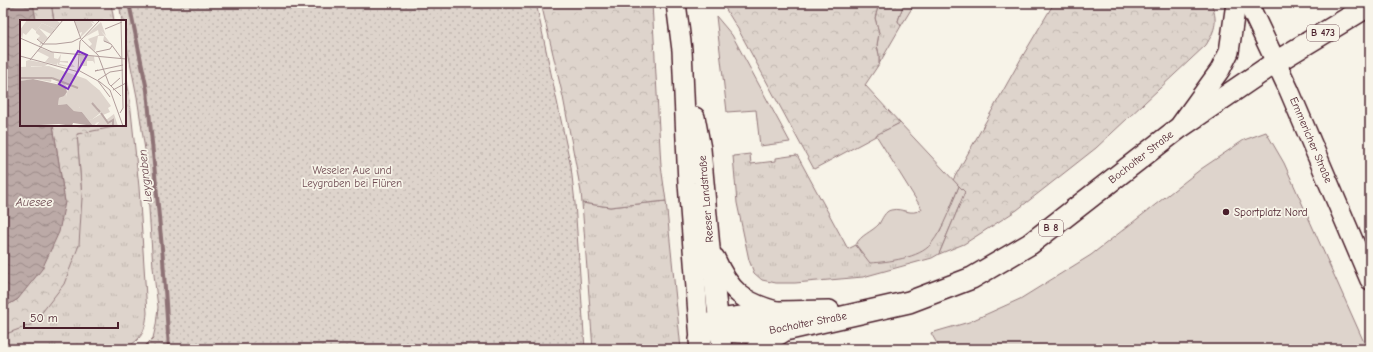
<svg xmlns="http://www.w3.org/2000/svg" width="1373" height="352" font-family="'Comic Neue',sans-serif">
<defs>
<pattern id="grass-tufts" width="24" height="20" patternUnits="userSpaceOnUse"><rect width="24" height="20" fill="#ded4cc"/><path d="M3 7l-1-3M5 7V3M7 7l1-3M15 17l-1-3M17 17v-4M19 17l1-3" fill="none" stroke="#c0b6af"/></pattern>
<pattern id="forest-crowns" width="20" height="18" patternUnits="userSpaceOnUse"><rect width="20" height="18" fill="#ded4cc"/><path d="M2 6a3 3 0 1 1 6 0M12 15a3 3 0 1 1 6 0" fill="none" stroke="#c0b6af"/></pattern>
<pattern id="park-dots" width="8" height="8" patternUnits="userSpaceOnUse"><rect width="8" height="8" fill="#ded4cc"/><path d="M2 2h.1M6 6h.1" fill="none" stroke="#c0b6af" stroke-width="1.8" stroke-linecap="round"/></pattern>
<pattern id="water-waves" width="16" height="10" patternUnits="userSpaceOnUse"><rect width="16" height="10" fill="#bcaaa7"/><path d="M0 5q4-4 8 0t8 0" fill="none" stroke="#9b8a88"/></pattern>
</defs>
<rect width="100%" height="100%" fill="#f7f3e8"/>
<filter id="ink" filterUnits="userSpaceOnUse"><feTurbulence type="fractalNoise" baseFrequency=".025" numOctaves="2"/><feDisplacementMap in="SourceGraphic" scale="8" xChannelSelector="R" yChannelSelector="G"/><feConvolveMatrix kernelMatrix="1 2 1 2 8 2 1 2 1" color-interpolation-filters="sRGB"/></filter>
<g filter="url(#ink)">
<g fill="url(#grass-tufts)" stroke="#947a7c">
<polygon points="51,3 111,3 114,21 54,21"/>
<polygon points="879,3 904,3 898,21 901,26 879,64 879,55 877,45 879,33 875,18"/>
<path d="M125 72 129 92 139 187 147 313C145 333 142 338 125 349H3V335L33 323 82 198 77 134 119 125H125Z"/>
<polygon points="750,154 751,164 776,161 776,158 797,155 848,249 856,245 861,253 940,231 959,186 965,192 939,254 932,258 863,277 795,283 776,283 762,280 754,273 749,260 737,203 733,156"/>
<polygon points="666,201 681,349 593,349 582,203 610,207"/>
</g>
<g fill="url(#forest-crowns)" stroke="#947a7c">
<polygon points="33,3 51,3 54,21 36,21"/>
<polygon points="541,3 652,3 661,166 666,201 610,207 582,203 581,192 563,97"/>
<polygon points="722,3 879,3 875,18 879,33 877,45 879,55 879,64 865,85 900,123 814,169 738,29"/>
<polygon points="904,3 915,3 901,26 898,21"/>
<path d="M1054 3H1211C1218 20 1216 29 1206 45L1096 148 1017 210 964 244 939 254 965 192 953 180 1022 57Z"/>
<polygon points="53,125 119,126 77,134 82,198 79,245 64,284 33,324 3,335 3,308 18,299 65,202"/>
</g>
<polygon fill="url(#park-dots)" stroke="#947a7c" points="119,3 536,3 571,167 575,203 585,349 142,349 153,338 156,325 158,307 153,267 145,150 137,97 125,36 125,21 122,21"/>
<g fill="#ded4cc" stroke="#947a7c">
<polygon points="716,16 732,35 790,142 760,146 756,110 727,112"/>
<path d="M900 123 959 186C951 205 944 228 931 244 920 258 887 262 870 263L856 245C860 235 872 232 879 224 882 219 885 211 891 210 903 207 910 217 922 209L876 135Z"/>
<polygon points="1266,132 1284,163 1367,349 940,349 931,333 969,322 1020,299 1091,255 1201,169 1244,140"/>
</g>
<polygon fill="url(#water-waves)" stroke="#8e7275" points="3,3 33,3 36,21 21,21 21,125 53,125 65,202 59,232 42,269 18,299 3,308"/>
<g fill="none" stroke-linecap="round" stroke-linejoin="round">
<polyline stroke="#8e7275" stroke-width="4" points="129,3 147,90 163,259 169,349"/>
<g stroke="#4a1f2b" stroke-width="22">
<g id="secondary">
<polyline points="676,3 682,50 688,183 700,340"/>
<polyline points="1248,3 1289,90 1370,280"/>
<polyline points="695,117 701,149 710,248 722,349"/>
<polyline points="1181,124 1220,70 1229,52 1236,3"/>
<path d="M715 258C730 292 744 303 780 312"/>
<path d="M710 327C734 337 760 332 785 330"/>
</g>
</g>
<g stroke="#4a1f2b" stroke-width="24">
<g id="primary">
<polyline points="701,349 700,340 706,326 719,320 780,312 829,311"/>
<polyline points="757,349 761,345 785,330 909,302 972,278 1030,244 1179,128 1276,62 1370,5"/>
</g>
</g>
<use href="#secondary" stroke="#f7f3e8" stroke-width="19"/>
<use href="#primary" stroke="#f7f3e8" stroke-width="21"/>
</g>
</g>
<circle fill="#4a1f2b" stroke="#f7f3e8" stroke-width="1.5" cx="1226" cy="212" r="4"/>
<g text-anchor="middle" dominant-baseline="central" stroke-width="3.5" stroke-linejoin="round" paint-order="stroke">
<g fill="#f7f3e8" stroke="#7e5f64" stroke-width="1">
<rect x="1307" y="25" width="32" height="16" rx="3"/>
<rect x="1039" y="220" width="24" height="16" rx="3"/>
</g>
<g font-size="10" font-weight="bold" fill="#4a1f2b">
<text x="1323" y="33">B 473</text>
<text x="1051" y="228">B 8</text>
</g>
<g font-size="11" fill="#4a1f2b" stroke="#f7f3e8">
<text transform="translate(1311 140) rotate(67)">Emmericher Straße</text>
<text transform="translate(1141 157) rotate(-38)">Bocholter Straße</text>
<text transform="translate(706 199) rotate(-95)">Reeser Landstraße</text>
<text transform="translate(808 323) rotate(-11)">Bocholter Straße</text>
</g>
<g font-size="11" fill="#6f4c53" stroke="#f7f3e8">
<text x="352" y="170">Weseler Aue und<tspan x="352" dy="13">Leygraben bei Flüren</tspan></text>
</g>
<g font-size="11" fill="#4a1f2b" stroke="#f7f3e8" text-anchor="start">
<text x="1234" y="212">Sportplatz Nord</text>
</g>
<g font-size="12" font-style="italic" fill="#6c4950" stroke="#f7f3e8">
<text transform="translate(145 176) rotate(-96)">Leygraben</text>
<text x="34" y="202">Auesee</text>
</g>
</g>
<g transform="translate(20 20)">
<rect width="106" height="106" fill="#f7f3e8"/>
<path d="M7 0H36L40 3 35 9 22 3 16 11 12 8 6 15 3 13 2 19 0 10ZM80 71 91 86 88 88 90 92 83 95 86 100 94 94 98 106H76L79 102 73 103 82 95 80 93 71 100 65 91H79L78 88 73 83 62 89 58 85Z" fill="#ded4cc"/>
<path d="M54 0H72L75 4 71 2 73 5 60 18 62 12 59 13ZM81 2 86 16 81 11 91 24 83 21 84 16H78L75 31 69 27 72 24 68 19 79 15 78 10 63 18ZM22 3 35 9 31 14 19 8 28 18 19 26 21 21 17 19 20 16 16 13V11ZM20 28 34 33V38L38 39 41 34 40 41H48V43L40 42 39 44 48 46 51 43 55 47H49L38 45V42L37 45 25 42 29 37 17 31ZM9 40 28 44 22 48 32 58 31 62 44 63 47 67 46 77 49 64 57 59 58 85 60 88 75 67 80 71 69 80 68 94 65 91 71 100 81 94 83 96 75 104 84 98 73 106 62 92 54 91 47 84 38 85 39 78 42 77 37 63 15 59 0 61 6 47V41ZM11 46H22L21 57 10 56Z" fill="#ded4cc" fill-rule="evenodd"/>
<path d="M29 46 66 59 80 71 70 80 80 93 71 100 55 82 47 78 50 66 45 63 29 58 0 59V47Z" fill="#ded4cc"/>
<path d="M60 35 74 36 75 44 73 41H67V46H60Z" fill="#ded4cc"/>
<path d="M13 59 45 66 47 72 44 76 39 78 38 85 47 84 54 91 62 92 73 106 53 103 52 106 39 104 0 106V61Z" fill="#bcaaa7"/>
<path fill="none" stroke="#bcaaa7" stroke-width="2" d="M0 58H32M32 58 58 68M72 83 80 92M81 93 88 103 93 100V106"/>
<path fill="none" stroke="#b29e9c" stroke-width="1" d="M54 0 61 19M80 0 60 21 58 50 80 62 90 70 103 106M85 9 102 2M0 18 32 32 106 39M17 19 23 24H36L52 22 60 18M62 20 78 35 89 64 101 76M84 21 91 24 102 39M76 32 90 29 92 26M0 36 59 52M10 40 43 0M78 50 75 51 103 45M78 60 90 52 103 50M78 61 90 77M91 66 100 58M93 70 106 63M100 93 103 88 101 0"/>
<path fill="#7b2cbf" fill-opacity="0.15" stroke="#7b2cbf" stroke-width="2" d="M58 31 67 35 48 69 39 64Z"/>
<rect width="106" height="106" fill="none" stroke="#4a1f2b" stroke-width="2"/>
</g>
<rect width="1373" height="352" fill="none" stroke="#f7f3e8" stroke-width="16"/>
<rect x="8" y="8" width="1357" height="336" fill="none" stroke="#4a1f2b" stroke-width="1.5" filter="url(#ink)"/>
<path d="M24 322v6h94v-6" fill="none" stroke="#4a1f2b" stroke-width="2"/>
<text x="30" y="322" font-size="12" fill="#4a1f2b" stroke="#f7f3e8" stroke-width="3" paint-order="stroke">50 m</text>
</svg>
